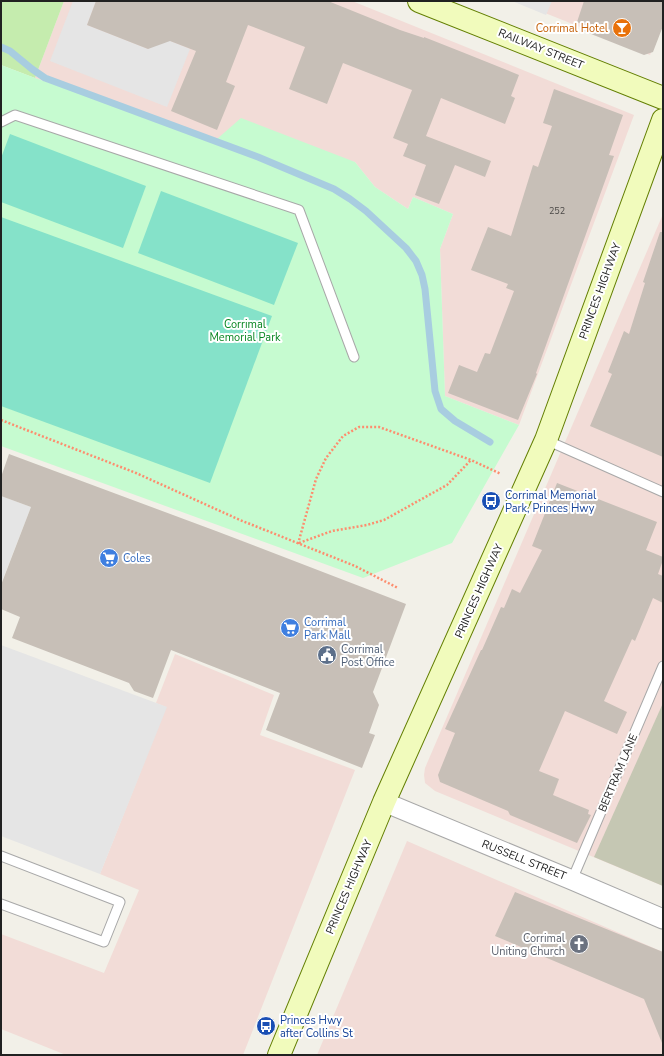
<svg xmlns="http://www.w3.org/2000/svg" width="664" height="1056" font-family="'Nunito Sans',sans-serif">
<rect width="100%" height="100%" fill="#f2f0e8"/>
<g fill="#f2dcd7">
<polygon points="64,1 352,1 634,115 519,425 445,396 440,249 453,214 413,197 408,209 375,187 355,162 218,139 35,78"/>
<polygon points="515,1 663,1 663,24 650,55"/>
<polygon points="663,214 663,886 435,791 425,783 424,775 425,768"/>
<polygon points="175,654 274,695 260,735 355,770 243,1055 66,1055 1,1029 1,934 104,973 139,890 100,874 166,707 156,703"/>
<polygon points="407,841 663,952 663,1055 317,1055"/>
</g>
<polygon fill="#c5c7b3" points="663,703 663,886 594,857"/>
<polygon fill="#c5ecae" points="1,1 64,1 35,78 1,65"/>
<polygon fill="#c6fbd0" points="1,65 35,78 217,139 241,118 355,162 375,187 408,209 413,197 453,214 440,249 445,396 519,425 452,543 363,578 1,446"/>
<g fill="#85e2c9">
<polygon points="10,134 146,186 123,248 1,202 1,158"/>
<polygon points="161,191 298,243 274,305 138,253"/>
<polygon points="1,217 272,316 210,483 1,406"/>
</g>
<g fill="#e5e5e5">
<polygon points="73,1 96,1 87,25 148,49 163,38 190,49 167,107 50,61"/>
<polygon points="512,1 552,1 546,15"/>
<polygon points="1,496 31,507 1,584"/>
<polygon points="1,645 167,707 100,874 1,836"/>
</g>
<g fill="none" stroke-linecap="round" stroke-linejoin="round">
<polyline stroke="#a8cde0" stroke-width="7" points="1,47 10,51 32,69 45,78 258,157 334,189 350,199 366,211 406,248 416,261 422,275 425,289 435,391 441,409 455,421 490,442"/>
</g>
<g fill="#c7bfb7">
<polygon points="96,1 328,1 400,30 424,38 424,37 467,54 519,75 511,96 515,98 505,124 441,98 426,136 491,161 485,177 455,165 439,204 415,195 426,165 403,156 408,144 393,138 412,90 343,63 327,104 289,89 305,47 248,25 226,82 235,86 217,130 171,111 196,51 170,41 148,49 87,25"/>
<polygon points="584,1 663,1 663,26 653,52 644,55 581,30 583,25 577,22"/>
<polygon points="554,89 623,115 609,155 614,156 536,373 537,374 518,420 448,393 459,365 477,372 485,353 490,354 514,291 506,288 508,284 471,270 488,227 511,236 533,165 538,167 552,126 543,123"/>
<polygon points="660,232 663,232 663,457 590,426 612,374 608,372 624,331 629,334 645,283 643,282"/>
<polygon points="9,454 216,531 406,604 373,692 379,705 369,733 375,735 362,768 266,730 280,693 171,650 153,698 134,691 129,683 12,638 20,617 1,609 1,585 31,507 1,496 1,477"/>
<polygon points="557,483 657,522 646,550 663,557 663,560 658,574 663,576 663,603 653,598 635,641 632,639 604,701 627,712 617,734 565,711 539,771 559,779 553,795 589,810 588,814 591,815 577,843 510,815 508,811 440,782 438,775 455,733 445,729 481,650 482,650 501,607 504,608 512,589 520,593 542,550 532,546"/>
<polygon points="515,892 663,952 663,1043 662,1043 644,999 495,936"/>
</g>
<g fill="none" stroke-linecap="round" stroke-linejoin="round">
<g stroke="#a8a8a8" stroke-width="11">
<g id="service">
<polyline points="1,122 15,115 299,210 354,357"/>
<polyline points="546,440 663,492"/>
<polyline points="1,856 120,902 104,942 1,904"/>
<polyline points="572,880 663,666"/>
</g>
</g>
<g stroke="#a8a8a8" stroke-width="21">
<polyline id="minor" points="384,802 572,880 663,919"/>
</g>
<g stroke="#637f02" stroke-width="24">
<g id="secondary">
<polyline points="419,1 663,98"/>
<polyline points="279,1055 384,802 546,440 663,120"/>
</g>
</g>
<g stroke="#fd8d6e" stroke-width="2.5" stroke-dasharray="2 2" stroke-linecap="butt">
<polyline points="1,420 136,473 240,520 355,566 398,588"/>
<polyline points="299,543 332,531 367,525 384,520 447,485 471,460"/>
<polyline points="298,544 316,479 326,458 343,436 359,427 379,427 471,460 501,474"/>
</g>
<use href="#service" stroke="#fff" stroke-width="9"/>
<use href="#minor" stroke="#fff" stroke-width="19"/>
<use href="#secondary" stroke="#f1fbbc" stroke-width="22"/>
</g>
<defs>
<g id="bar-disc" transform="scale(1)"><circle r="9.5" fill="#e8710a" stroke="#fff"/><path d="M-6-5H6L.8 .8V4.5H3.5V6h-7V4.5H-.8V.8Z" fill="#fff"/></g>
<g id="bus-disc" transform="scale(1)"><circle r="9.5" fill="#1a4fb4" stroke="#fff"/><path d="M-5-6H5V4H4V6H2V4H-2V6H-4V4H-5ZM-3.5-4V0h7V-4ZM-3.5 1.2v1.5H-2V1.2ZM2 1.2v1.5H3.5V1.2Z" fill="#fff"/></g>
<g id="supermarket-disc" transform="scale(1)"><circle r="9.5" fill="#3f7fe0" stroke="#fff"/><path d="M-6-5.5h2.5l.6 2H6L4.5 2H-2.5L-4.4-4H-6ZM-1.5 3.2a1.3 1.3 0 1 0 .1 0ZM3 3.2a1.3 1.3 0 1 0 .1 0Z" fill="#fff"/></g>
<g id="civic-disc" transform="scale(1)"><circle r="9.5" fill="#5c6f8a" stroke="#fff"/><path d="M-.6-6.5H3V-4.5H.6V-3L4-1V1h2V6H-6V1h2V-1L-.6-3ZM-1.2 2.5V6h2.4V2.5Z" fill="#fff"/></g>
<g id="church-disc" transform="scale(1)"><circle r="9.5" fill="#6b7280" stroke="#fff"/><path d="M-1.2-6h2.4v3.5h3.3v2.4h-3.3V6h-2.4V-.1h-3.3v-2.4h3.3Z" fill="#fff"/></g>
</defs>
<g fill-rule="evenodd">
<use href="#bar-disc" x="622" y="28"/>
<use href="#bus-disc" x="491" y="501"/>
<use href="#supermarket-disc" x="109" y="558"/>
<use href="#supermarket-disc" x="290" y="628"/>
<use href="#civic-disc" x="327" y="655"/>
<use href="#church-disc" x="579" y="944"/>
<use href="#bus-disc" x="266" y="1026"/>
</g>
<g text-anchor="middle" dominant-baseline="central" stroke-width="4" stroke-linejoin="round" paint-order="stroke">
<g font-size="9" fill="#4a4846">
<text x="557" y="211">252</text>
</g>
<g font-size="11" fill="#c56008" stroke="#fff" text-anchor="end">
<text x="608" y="28">Corrimal Hotel</text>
</g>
<g font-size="11" fill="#212121" stroke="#fff">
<text transform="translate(541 49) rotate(22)">RAILWAY STREET</text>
<text transform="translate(600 291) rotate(-70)">PRINCES HIGHWAY</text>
<text transform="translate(479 591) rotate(-66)">PRINCES HIGHWAY</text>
<text transform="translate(618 773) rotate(-67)">BERTRAM LANE</text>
<text transform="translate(524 860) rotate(22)">RUSSELL STREET</text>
<text transform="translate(349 887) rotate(-67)">PRINCES HIGHWAY</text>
</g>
<g font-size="11" fill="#098622" stroke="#fff">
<text x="245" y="324">Corrimal<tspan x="245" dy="13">Memorial Park</tspan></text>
</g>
<g font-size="11" fill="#164399" stroke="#fff" text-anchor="start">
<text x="505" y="495">Corrimal Memorial<tspan x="505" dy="13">Park, Princes Hwy</tspan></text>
<text x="280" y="1020">Princes Hwy<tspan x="280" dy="13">after Collins St</tspan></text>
</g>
<g font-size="11" fill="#366cbe" stroke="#fff" text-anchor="start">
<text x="123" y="558">Coles</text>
<text x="304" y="622">Corrimal<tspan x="304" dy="13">Park Mall</tspan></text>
</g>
<g font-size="11" fill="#4e5e75" stroke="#fff" text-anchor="start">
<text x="341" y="649">Corrimal<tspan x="341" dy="13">Post Office</tspan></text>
</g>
<g font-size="11" fill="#5b616d" stroke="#fff" text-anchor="end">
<text x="565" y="938">Corrimal<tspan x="565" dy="13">Uniting Church</tspan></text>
</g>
</g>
<rect width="664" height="1056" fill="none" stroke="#212121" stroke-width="4"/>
</svg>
